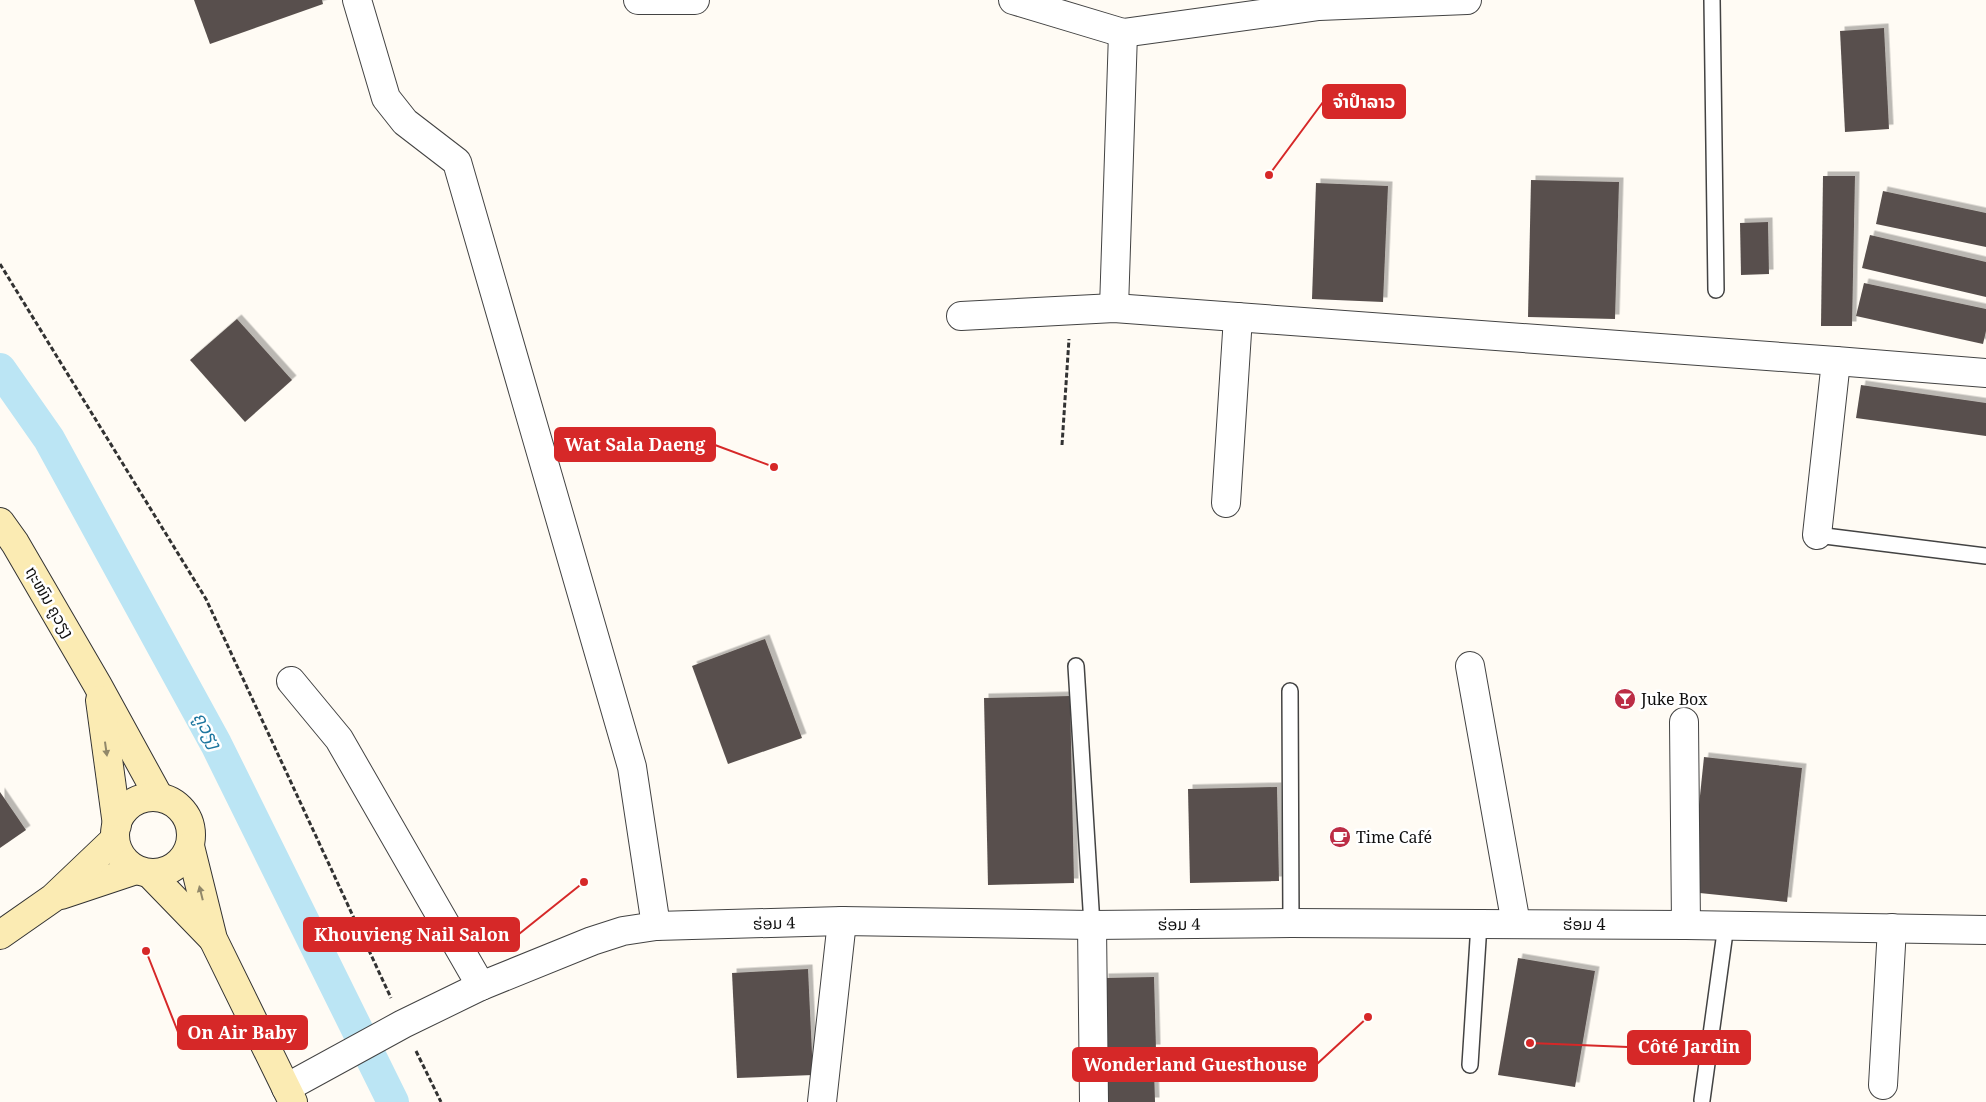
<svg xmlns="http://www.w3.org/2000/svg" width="1986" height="1102" font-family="'Noto Serif','Noto Sans Lao',serif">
<defs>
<filter id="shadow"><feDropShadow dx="4.5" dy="-4.5" stdDeviation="0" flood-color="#0004"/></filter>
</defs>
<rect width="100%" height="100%" fill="#fffbf4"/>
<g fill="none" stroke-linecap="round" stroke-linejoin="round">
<polyline stroke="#bbe5f4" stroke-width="32" points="0,369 49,439 216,744 393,1102"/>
</g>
<g fill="#59504d" filter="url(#shadow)">
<polygon points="194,0 322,0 323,4 210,44"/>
<polygon points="1884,28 1889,129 1845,132 1840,31"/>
<polygon points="1823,176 1855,176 1852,326 1821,326"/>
<polygon points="1531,180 1619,182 1615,319 1528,317"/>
<polygon points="1316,183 1388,186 1383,302 1312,299"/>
<polygon points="1883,191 1986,213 1986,247 1876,224"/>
<polygon points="1768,222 1769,274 1741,275 1740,223"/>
<polygon points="1870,235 1986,262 1986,297 1862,268"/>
<polygon points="1864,283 1986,309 1986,331 1983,344 1856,316"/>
<polygon points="237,319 292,380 245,422 190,360"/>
<polygon points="1861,385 1986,403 1986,436 1856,418"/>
<polygon points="765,639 802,738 728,764 692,666"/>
<polygon points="1070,696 1074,883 988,885 984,698"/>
<polygon points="1704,757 1802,768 1787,902 1690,892"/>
<polygon points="1277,787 1279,881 1190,883 1188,789"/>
<polygon points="0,792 26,830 0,848"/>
<polygon points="1518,958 1595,971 1575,1087 1498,1075"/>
<polygon points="808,969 813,1075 737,1078 732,973"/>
<polygon points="1154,977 1156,1049 1107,1050 1104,978"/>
<polygon points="1154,1069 1155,1102 1106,1102 1105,1071"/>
</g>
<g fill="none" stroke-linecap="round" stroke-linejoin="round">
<g stroke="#434343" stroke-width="18">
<g id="lane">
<polyline points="1712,0 1716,290"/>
<polyline points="1817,535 1986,556"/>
<polyline points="1076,666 1092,925"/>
<polyline points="1290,691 1291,923"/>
<polyline points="1470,1065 1479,924"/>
<polyline points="1702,1100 1726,925"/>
</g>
</g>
<g stroke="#434343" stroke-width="30">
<g id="street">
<polyline points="357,0 386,98 405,122 457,162 632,767 656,926"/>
<polyline points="638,0 695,0"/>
<polyline points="1013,0 1123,33 1319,6 1467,0"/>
<polyline points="1114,308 1123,33"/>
<polyline points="961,316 1114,308 1836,361 1817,535"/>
<polyline points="1836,361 1986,373"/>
<polyline points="1226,503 1238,317"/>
<polyline points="1470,666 1516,924"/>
<polyline points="291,681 339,739 481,986"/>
<polyline points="1684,722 1686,925"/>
<polyline points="1092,925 1094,1102"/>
<polyline points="1883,1085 1892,928"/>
<polyline points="286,1088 403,1024 481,986 592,941 623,931 656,926 842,921 1092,925 1291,923 1686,925 1986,930"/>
<polyline points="822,1102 842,921"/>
</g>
</g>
<g stroke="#323232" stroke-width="30">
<g id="secondary">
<polyline points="0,522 15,543 97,684 159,797"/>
<polyline points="100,700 117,825"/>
<circle cx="153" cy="835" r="38"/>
<polyline points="190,846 213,939 293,1102"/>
<polyline points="149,873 212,938"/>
<polyline points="61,895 136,870"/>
<polyline points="0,935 53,898 115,839"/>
</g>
</g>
<g stroke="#323232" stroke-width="3" stroke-dasharray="5 2.5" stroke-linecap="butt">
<polyline points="0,264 206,599 391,998"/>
<polyline points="1062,445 1069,339"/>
<polyline points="416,1051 441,1102"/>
</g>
<use href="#lane" stroke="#fff" stroke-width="15"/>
<use href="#street" stroke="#fff" stroke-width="28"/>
<use href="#secondary" stroke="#fbebb3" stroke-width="28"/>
</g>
<defs><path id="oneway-solid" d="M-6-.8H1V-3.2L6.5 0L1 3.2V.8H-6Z" transform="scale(1.25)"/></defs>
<g fill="#91886a">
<use href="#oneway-solid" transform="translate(106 749) rotate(82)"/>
<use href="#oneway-solid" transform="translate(201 893) rotate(-104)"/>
</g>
<defs>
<g id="bar-disc" transform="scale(1.125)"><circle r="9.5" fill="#bc2d45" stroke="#fff"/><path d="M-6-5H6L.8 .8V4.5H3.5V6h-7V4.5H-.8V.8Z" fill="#fff"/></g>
<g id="cafe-disc" transform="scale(1.125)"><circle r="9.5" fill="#bc2d45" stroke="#fff"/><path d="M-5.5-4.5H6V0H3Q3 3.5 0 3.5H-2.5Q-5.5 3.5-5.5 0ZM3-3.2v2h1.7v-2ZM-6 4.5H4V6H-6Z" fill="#fff"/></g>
</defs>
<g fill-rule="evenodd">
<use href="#bar-disc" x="1625" y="699"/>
<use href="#cafe-disc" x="1340" y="837"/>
</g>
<g text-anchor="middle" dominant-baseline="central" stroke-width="5" stroke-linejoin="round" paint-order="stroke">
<g font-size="16" fill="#101010" stroke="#fff">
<text transform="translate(50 602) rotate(60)">ຖະໜົນ ຄູວຽງ</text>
<text transform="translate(774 923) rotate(-2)">ຮ່ອມ 4</text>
<text transform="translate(1179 924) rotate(-1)">ຮ່ອມ 4</text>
<text x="1584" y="924">ຮ່ອມ 4</text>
</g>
<g font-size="16" fill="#101010" stroke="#fff" text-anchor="start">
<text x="1641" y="699">Juke Box</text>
<text x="1356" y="837">Time Café</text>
</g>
<g font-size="18" font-style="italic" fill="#1d769f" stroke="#fff">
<text transform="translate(208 730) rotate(62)">ຄູວຽງ</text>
</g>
</g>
<path fill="none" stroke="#d62828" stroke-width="2" d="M1269 175L1323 102M774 467L715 445M584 882L519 934M146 951L178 1032M1530 1043L1628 1047M1368 1017L1317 1064"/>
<g fill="#d62828" stroke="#fff" stroke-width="2">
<circle cx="1269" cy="175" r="5"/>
<circle cx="774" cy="467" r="5"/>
<circle cx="584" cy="882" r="5"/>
<circle cx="146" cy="951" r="5"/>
<circle cx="1530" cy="1043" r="5"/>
<circle cx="1368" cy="1017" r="5"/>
</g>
<g fill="#d62828" stroke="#d62828" stroke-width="2">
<rect x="1323" y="85" width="82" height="33" rx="5"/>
<rect x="555" y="428" width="160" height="33" rx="5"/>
<rect x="304" y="918" width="215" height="33" rx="5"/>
<rect x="178" y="1016" width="129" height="33" rx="5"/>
<rect x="1628" y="1031" width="122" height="33" rx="5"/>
<rect x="1073" y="1048" width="244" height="33" rx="5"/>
</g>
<g font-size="18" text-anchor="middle" font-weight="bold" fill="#fff">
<text x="1364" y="108">ຈຳປຳລາວ</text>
<text x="635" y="451">Wat Sala Daeng</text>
<text x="412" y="941">Khouvieng Nail Salon</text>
<text x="242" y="1039">On Air Baby</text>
<text x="1689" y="1053">Côté Jardin</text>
<text x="1195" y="1071">Wonderland Guesthouse</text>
</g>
</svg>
